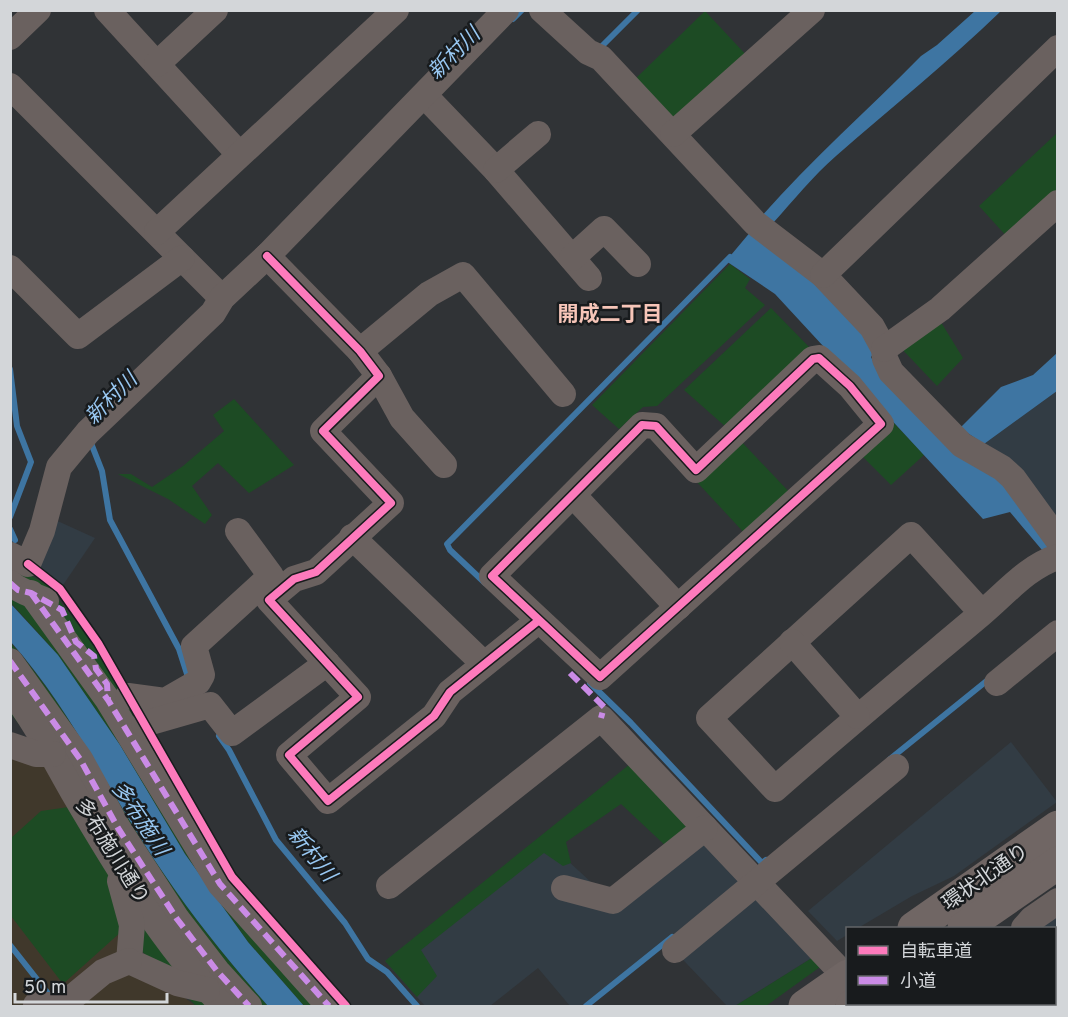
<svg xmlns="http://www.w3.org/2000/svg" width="1068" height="1017" font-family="Overpass,'Noto Sans JP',sans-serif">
<rect width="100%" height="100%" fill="#303336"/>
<g fill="#323c44">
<polygon points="1057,391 1057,522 1029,478 984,444"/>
<polygon points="51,518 95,538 63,585 34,563"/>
<polygon points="1011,742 1057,802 954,876 912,896 858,928 848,928 847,935 837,941 808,911"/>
<polygon points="542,837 617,906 698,839 815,956 735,1006 727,1006 667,943 588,1006 570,1006 538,968 490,1006 425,1006 385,961"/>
<polygon points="1057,906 1057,961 1055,958 1054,928 1037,928"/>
<polygon points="930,1004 1050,1004 1053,1006 927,1006"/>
</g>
<polygon fill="#40382b" points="10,753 51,768 122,931 166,984 196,1006 11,1006"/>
<g fill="#1d4b24">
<polygon points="705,11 749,58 675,123 631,83"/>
<polygon points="1057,133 1057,193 1009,239 979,206"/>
<polygon points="730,264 750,279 745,288 765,305 657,406 643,407 619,429 592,405"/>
<polygon points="771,308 812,350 727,428 684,390"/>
<polygon points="939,319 963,358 937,386 899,346"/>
<polygon points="234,399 294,465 249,493 218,463 192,486 212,515 205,524 168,499 118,474 131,474 152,487 183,466 224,431 213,415"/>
<polygon points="892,421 924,455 891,485 858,452"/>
<polygon points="739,439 793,496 748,537 695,480"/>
<polygon points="10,563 47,585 95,646 142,730 153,731 233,870 352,1006 304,1006 248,942 185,854 120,745 58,655 11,603"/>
<path d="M10 642C73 712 111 797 164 874 195 920 231 964 268 1006H196L122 931 63 984 11 916V838L41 811 69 807 34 744 11 714Z"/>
<polygon points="630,764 686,820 687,834 669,849 621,804 566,842 571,863 563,866 544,853 421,950 437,976 417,997 385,961"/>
<polygon points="815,956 820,967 766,1006 735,1006"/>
</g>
<g fill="#3e75a2">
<path d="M975 11H1001C948 62 891 108 836 156 813 176 793 201 773 223L761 217C811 160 868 110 921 56L937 45Z"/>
<polygon points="752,230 846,309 874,353 871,357 880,375 1006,481 1057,554 1042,550 1010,512 983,519 775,294 726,261"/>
<polygon points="1057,353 1057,391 984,444 960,428 1001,387 1033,375"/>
<path d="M10 603 58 655 120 745 185 854 248 942 304 1006H268C231 964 195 920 164 874 111 797 73 712 11 642Z"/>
</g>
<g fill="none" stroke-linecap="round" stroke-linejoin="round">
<g stroke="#3e75a2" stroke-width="6">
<polyline points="513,19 522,10"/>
<polyline points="598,50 638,10"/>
<polyline points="10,369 17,426 31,462 10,517"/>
<polyline points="91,443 102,471 110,520 179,649 189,680"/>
<polyline points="10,529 15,540"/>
<polyline points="485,583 450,550 447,544 730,257"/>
<polyline points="590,683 631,723 762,863 766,860"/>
<polyline points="219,736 229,750 276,840 345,923 368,959 387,972 417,1006"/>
<polyline points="890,759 989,679"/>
<polyline points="10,945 47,992"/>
<polyline points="586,1006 672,937"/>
</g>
<g stroke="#6a615f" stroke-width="26">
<polyline points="107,10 239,154"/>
<polyline points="542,10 588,52 601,58 755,223 823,275 872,327 884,349 885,359 891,372 962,445 1002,468 1013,478 1058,540"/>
<polyline points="10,37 38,10"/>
<polyline points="157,64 215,10"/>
<polyline points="10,86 222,298"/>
<polyline points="425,96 496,170 589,278"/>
<polyline points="673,134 812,10"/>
<polyline points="496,170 538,134"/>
<polyline points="157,232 396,10"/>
<polyline points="267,256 360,351 379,376 323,431 391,503 316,572 294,579 269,600 358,697 289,755 328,801 434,716 450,692 538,621"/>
<polyline points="572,258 604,229 638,264"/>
<polyline points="10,268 78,336 182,258"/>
<polyline points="823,275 1058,48"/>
<polyline points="884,349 940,309 1058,203"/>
<polyline points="360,351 429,294 463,275 563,394"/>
<polygon points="819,358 850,386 881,424 600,677 492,576 642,425 656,426 696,470 813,359"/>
<polyline points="379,376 402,418 444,465"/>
<polyline points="573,495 678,607"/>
<polyline points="352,537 484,664"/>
<polyline points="10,555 28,564 42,531 59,467 88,432 213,313 222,298 267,256 506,10"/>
<path d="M10 583C20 592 34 595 46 601"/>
<polyline points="31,593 108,700 220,884 329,1006"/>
<path d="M982 613 911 535 709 718 775 789C843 729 912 672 981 614 1005 594 1028 566 1058 557"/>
<polyline points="792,642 857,716"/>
<polyline points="10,661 80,759 118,828 177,919 217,971 249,1006"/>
<polyline points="997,683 1058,633"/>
<path d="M10 690C35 721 53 757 73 792 117 867 163 943 223 1006"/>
<polyline points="128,696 165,701 198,682 202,675 194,646 271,576 238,531"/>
<polyline points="144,724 210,705 232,733 327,663"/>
<polyline points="10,745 36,754 53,754"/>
<polyline points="120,881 132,925 129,961 177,983 207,990"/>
<polyline points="389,886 601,718 846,977"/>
<polyline points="564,888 613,901 705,828"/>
<polyline points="1024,928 1032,919 1058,901"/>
<polyline points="675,950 896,767"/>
<polyline points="1054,982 1058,985"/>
<polyline points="36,1005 63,1005 103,972 129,961"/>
</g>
<g stroke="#706664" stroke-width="33">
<polyline points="914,928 1058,827"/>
<polyline points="964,928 1058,863"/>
<polyline points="805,1006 848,976"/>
<polyline points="852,1006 857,1004"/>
</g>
<g stroke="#ca8be6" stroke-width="6" stroke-dasharray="12 6" stroke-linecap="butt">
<polyline points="10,583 18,590 31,593 62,610 76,642 94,656 96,669 107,684 108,700"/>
<polyline points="31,593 108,700 220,884 329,1006"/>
<polyline points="10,661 80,759 118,828 177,919 217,971 249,1006"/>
<polyline points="570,673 604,707 601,718"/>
</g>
<g stroke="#181b1d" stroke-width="11">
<g id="cycleway">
<polyline points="267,256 360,351 379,376 323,431 391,503 316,572 294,579 269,600 358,697 289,755 328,801 434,716 450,692 538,621"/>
<polygon points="819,358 850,386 881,424 600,677 492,576 642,425 656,426 696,470 813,359"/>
<polyline points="28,564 60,589 98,643 232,877 346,1006"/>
</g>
</g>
<use href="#cycleway" stroke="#fd7abc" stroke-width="8"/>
</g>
<g text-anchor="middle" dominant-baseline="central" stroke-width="5" stroke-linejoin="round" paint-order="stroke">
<g font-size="20" fill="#d3d6d9" stroke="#181b1d">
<text transform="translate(111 852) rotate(58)">多布施川通り</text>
<text transform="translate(986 878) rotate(-35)">環状北通り</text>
</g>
<g font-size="21" font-style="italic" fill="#98c7f1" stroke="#181b1d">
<text transform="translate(455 54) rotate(-45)">新村川</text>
<text transform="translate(112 399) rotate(-45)">新村川</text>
<text transform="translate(139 819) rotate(56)">多布施川</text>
<text transform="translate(311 855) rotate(51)">新村川</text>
</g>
<g font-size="21" font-weight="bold" fill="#f6c5b8" stroke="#181b1d">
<text x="610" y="315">開成二丁目</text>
</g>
</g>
<rect width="1068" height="1017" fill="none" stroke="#d3d6d9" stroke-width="24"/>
<rect x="846" y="927" width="210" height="78" fill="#181b1d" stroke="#636668" stroke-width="1.5"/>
<rect x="858" y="946" width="30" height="9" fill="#fd7abc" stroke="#636668" stroke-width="1.5"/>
<text x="900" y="957" font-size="18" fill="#d3d6d9">自転車道</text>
<rect x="858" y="976" width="30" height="9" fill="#ca8be6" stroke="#636668" stroke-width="1.5"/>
<text x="900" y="987" font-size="18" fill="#d3d6d9">小道</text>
<path d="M15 993v9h152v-9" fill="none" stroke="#d3d6d9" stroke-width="3"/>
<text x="24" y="993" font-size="18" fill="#d3d6d9" stroke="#181b1d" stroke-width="4.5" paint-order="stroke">50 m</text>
</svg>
